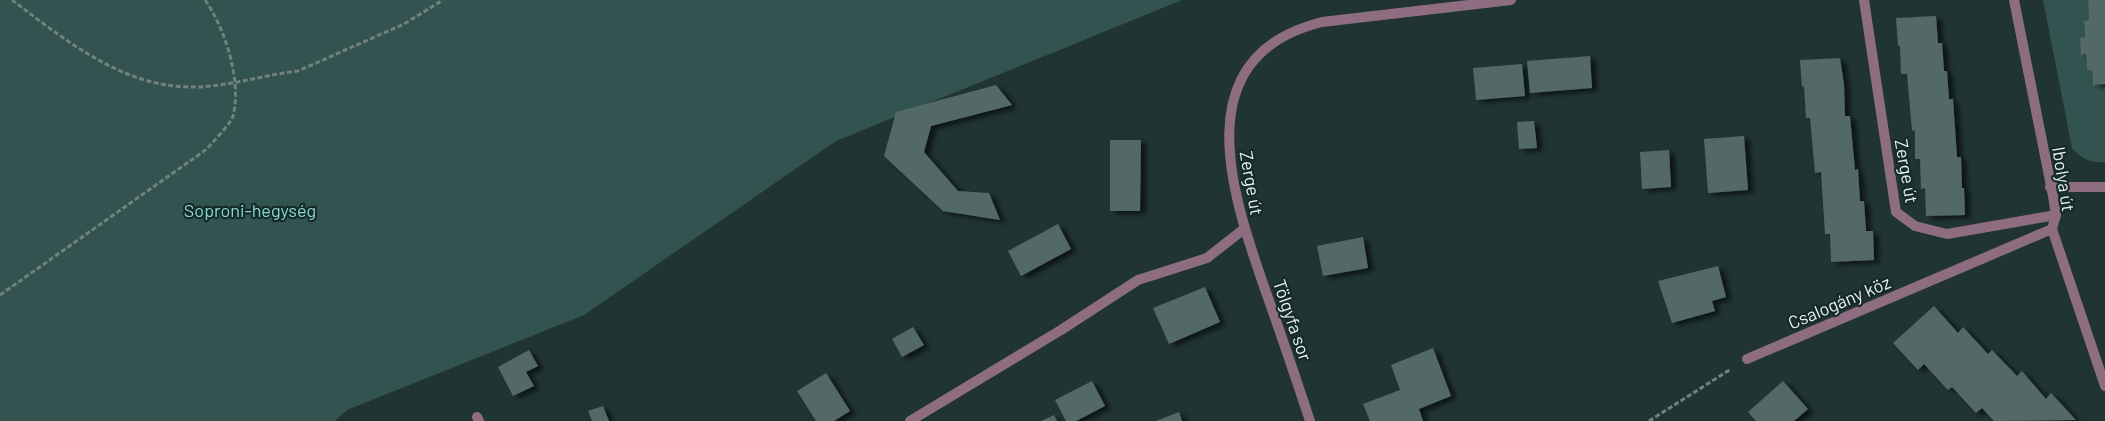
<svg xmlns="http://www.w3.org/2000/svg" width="2105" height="421" font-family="Barlow,sans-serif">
<defs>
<filter id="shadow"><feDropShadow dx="5.5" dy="3" stdDeviation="2.5" flood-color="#0009"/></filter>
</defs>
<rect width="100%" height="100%" fill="#203433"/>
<g fill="#335351">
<polygon points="0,0 1182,0 836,141 584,315 347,410 335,421 0,421"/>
<path d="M2043 0H2088L2089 20 2084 21 2085 37 2080 38 2082 55 2086 54 2087 70 2092 71 2093 85 2105 84V162C2090 163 2081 159 2072 148Z"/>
</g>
<g fill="#536967" filter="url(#shadow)">
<polygon points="2088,0 2105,0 2105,84 2093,85 2092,71 2087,70 2086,54 2081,55 2080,38 2085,37 2084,21 2089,20"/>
<polygon points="1936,16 1938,43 1942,43 1944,71 1947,71 1949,99 1953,99 1957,157 1961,157 1962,188 1964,188 1965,215 1926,216 1925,188 1921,189 1920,159 1915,159 1915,130 1912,131 1907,74 1901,74 1900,46 1898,46 1896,18"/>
<polygon points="1590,56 1592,88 1530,93 1527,61"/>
<polygon points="1840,58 1844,84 1845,116 1850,116 1855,170 1858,169 1860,201 1864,201 1866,231 1873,231 1874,260 1831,262 1830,234 1825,234 1821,172 1815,173 1810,118 1806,118 1804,86 1802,87 1800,60"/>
<polygon points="1522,64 1525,96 1476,100 1473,68"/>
<polygon points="996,85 1012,105 931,126 924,152 958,191 989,193 1000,220 943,211 884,156 896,112"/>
<polygon points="1534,121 1537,148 1519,149 1517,122"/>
<polygon points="1744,136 1748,190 1708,193 1704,139"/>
<polygon points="1110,140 1141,140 1140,211 1110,211"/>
<polygon points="1669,150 1671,187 1642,189 1640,152"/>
<polygon points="1058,224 1071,249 1021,276 1008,251"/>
<polygon points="1363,237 1368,268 1323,276 1317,246"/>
<polygon points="1718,266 1726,297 1712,301 1715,311 1672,323 1658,281"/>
<polygon points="1205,287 1220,322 1169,344 1153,308"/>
<polygon points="1934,306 1958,333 1963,327 1988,354 1992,350 2017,376 2022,371 2046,399 2051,393 2076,420 1994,421 1982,408 1976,413 1952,387 1948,390 1924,364 1918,370 1893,343"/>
<polygon points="913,327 924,345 902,357 892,339"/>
<polygon points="1433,348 1451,396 1419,409 1423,421 1370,421 1363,404 1400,390 1391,365"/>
<polygon points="529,350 538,366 526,372 534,386 513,396 498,367"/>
<polygon points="826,373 850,411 834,421 816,421 797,391"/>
<polygon points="1092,381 1105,406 1076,421 1066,421 1055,400"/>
<polygon points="1783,381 1808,409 1794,421 1756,421 1748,412"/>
<polygon points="603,406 609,421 592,421 588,411"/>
<polygon points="1179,412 1182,421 1156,421"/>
<polygon points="1054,415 1057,421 1041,421"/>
</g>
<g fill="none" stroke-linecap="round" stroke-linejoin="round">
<g stroke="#718180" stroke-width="3" stroke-dasharray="5 2.5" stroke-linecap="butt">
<path d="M12 0C64 39 123 88 193 87 228 87 262 75 298 71L404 24 443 0"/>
<path d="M0 295 207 149C213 141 231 124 233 116 242 81 225 28 205 0"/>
<polyline points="1649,421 1731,369"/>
</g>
<polyline stroke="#8e6d81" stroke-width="10" points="477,417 479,421"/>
<g stroke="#8e6d81" stroke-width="10">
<polyline points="1864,0 1896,212 1915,226 1947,234 2056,215"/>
<polyline points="2014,0 2053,196 2056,215 2052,229 2105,386"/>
<polyline points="2050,187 2105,187"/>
<polyline points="1747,359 2052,229"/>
<polyline points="910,421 1061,330 1138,280 1207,258 1244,229"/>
<path d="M1310 421C1296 379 1282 337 1267 295 1234 200 1181 57 1322 22L1511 0"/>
</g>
</g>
<g text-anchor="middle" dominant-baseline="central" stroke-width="4.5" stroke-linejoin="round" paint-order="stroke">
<g font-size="18" fill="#e6f2f1" stroke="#162a29">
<text transform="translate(1907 171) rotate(80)">Zerge út</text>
<text transform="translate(2064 179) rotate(81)">Ibolya út</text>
<text transform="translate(1252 183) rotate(80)">Zerge út</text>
<text transform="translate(1839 302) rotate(-23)">Csalogány köz</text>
<text transform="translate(1293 320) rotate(71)">Tölgyfa sor</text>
</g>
<g font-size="18" fill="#85d9d3" stroke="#162a29">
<text x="250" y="210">Soproni-hegység</text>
</g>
</g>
</svg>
